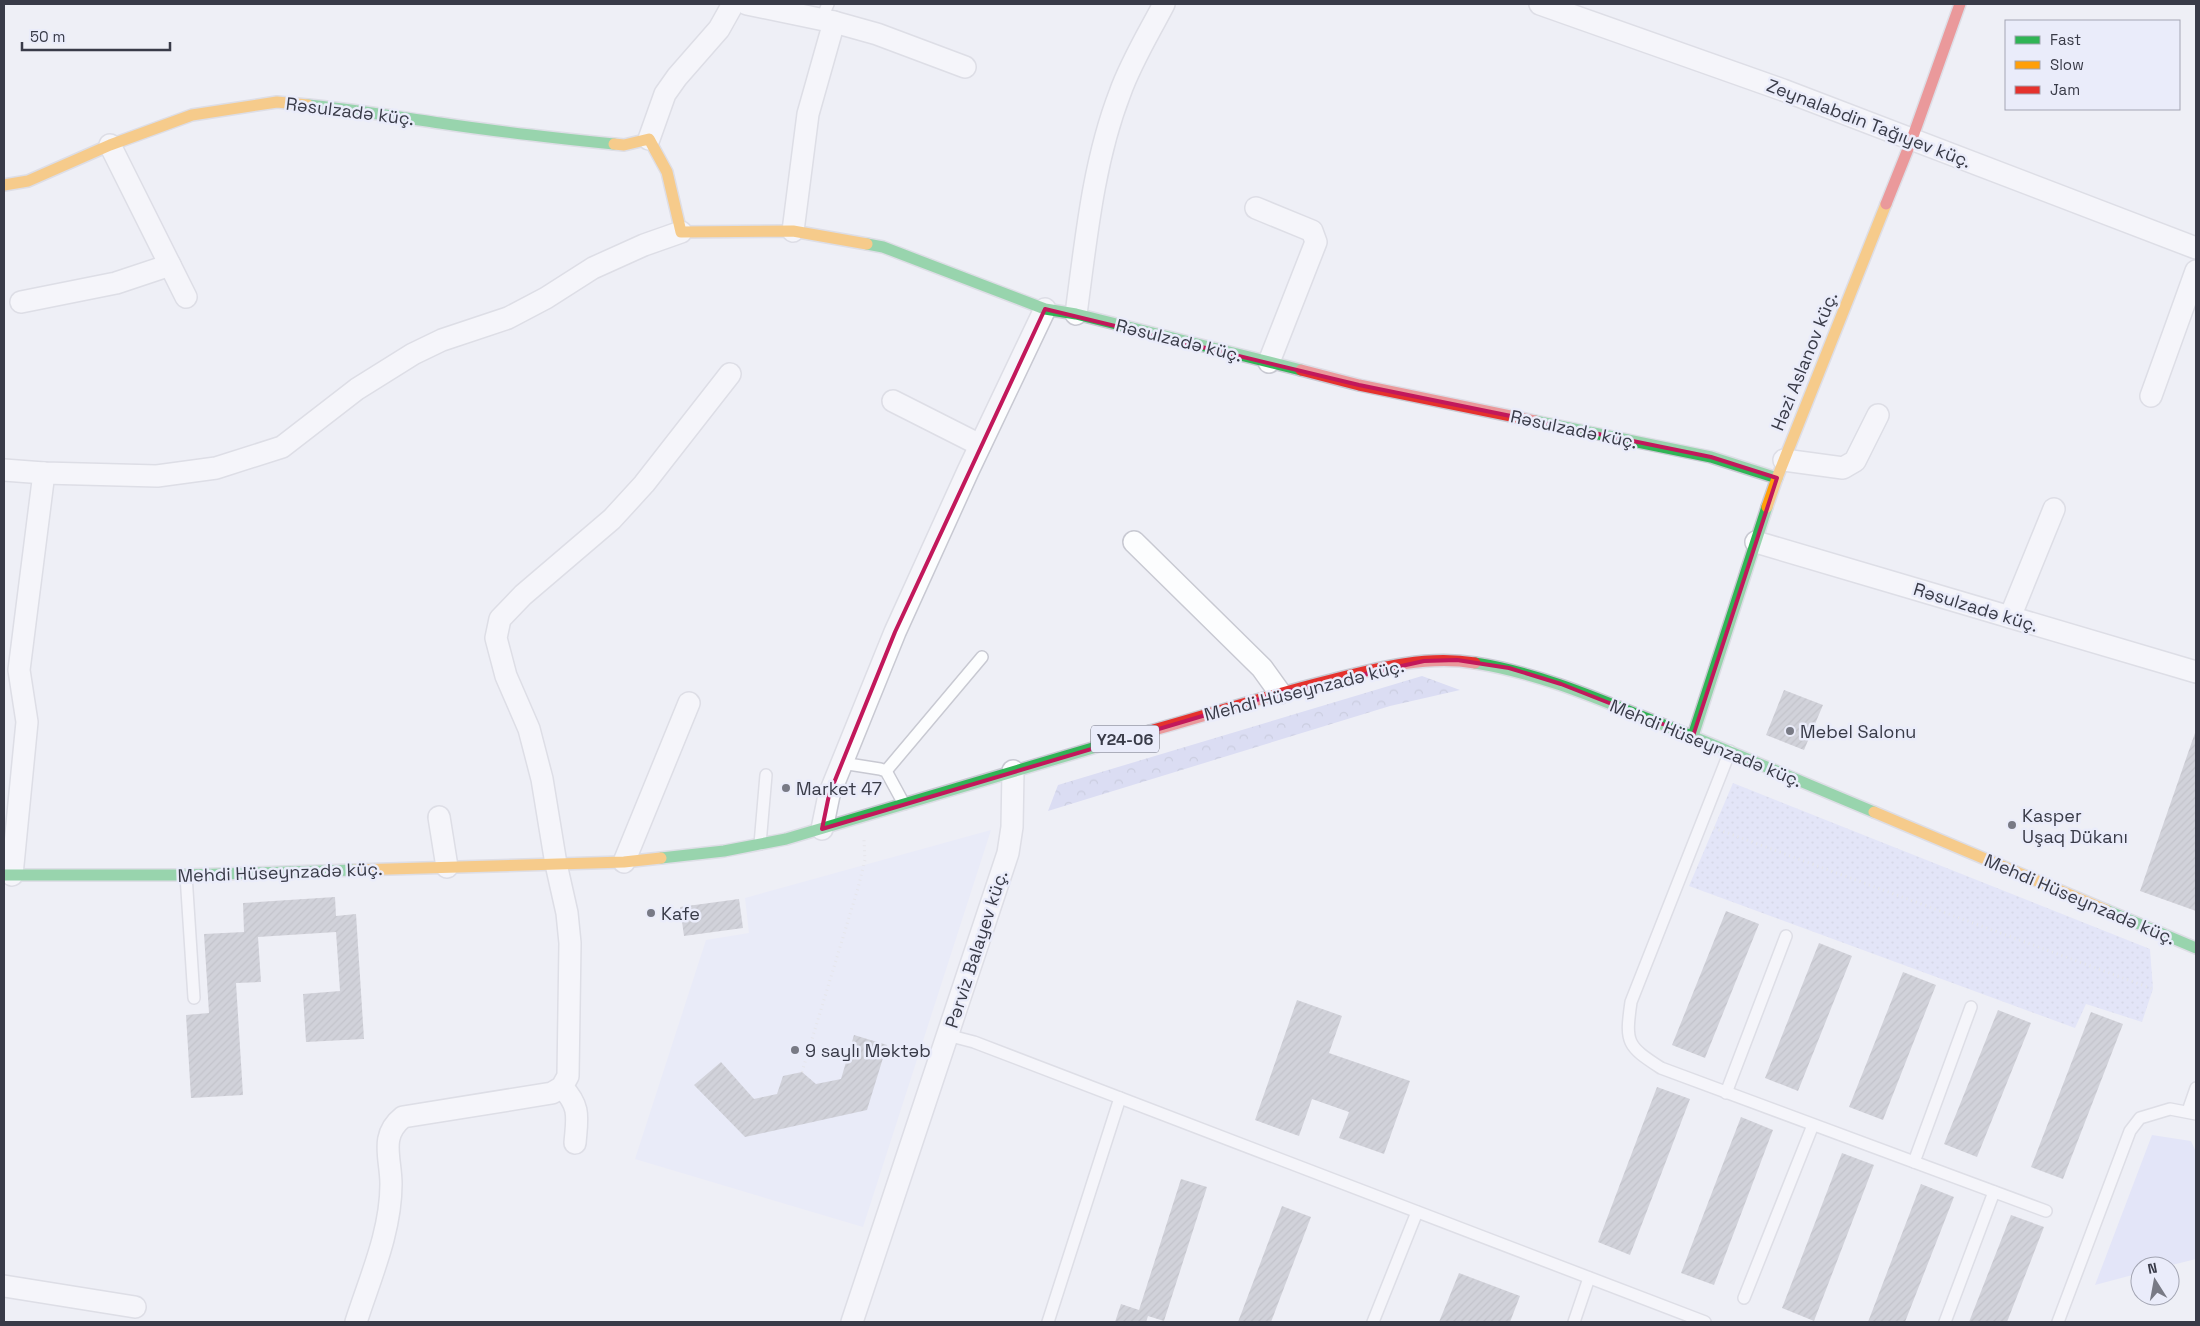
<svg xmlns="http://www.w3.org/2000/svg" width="2200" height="1326" font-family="'Space Grotesk',sans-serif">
<defs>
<pattern id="forest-crowns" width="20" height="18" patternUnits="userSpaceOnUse" patternTransform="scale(1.25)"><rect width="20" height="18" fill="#c3c8f0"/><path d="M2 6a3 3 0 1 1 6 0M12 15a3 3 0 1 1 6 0" fill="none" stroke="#9fa4c4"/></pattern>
<pattern id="park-dots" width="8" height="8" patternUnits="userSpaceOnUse" patternTransform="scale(1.25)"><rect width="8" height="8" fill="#d5dafa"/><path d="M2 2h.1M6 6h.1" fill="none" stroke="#b8bcd8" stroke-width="1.8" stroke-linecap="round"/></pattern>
<pattern id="building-hatch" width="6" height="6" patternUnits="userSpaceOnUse" patternTransform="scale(1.25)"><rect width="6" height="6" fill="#aeb0b8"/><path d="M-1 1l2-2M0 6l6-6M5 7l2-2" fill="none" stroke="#8f9098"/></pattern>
</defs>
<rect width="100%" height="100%" fill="#eeeff6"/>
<polygon fill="#e2e6fb" points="991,830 863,1227 635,1159 706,940 749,933 745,898"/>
<polygon fill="#d5dafa" points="2152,1135 2191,1141 2196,1152 2196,1259 2168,1266 2140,1266 2140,1273 2095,1285"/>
<polygon fill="url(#forest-crowns)" points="1422,676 1460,690 1390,706 1048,811 1058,785"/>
<polygon fill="url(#park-dots)" points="1733,783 2150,949 2153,989 2142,1022 2086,1004 2075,1028 1689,886"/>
<g fill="url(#building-hatch)">
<polygon points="1784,690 1823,705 1804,750 1766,735"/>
<polygon points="2196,730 2196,911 2140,891"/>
<polygon points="335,897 336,916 356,914 364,1039 306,1042 303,994 340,991 336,932 258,937 261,982 236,983 243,1095 191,1098 186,1015 209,1013 204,934 244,932 243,903"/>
<polygon points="739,899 743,928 684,936 680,907"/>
<polygon points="1726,911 1759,924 1705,1058 1672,1045"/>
<polygon points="1819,943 1852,956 1798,1091 1765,1078"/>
<polygon points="1903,972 1936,985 1883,1120 1849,1107"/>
<polygon points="1297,1000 1342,1016 1329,1053 1410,1081 1384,1154 1339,1138 1349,1112 1312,1099 1299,1136 1255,1120"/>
<polygon points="1998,1010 2031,1023 1977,1157 1944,1144"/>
<polygon points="2091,1012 2123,1024 2063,1179 2031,1167"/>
<polygon points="854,1035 887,1045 867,1110 745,1137 694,1085 721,1062 754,1099 777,1094 783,1076 802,1072 816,1084 841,1079"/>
<polygon points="1657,1087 1690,1099 1630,1255 1598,1242"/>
<polygon points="1741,1117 1773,1130 1714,1285 1681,1273"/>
<polygon points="1842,1153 1874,1165 1814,1321 1782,1308"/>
<polygon points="1181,1179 1207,1187 1164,1321 1148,1316 1146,1322 1115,1322 1121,1304 1139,1310"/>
<polygon points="1921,1184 1954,1197 1905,1322 1868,1322"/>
<polygon points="1282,1206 1311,1217 1271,1322 1238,1322"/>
<polygon points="2011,1215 2044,1227 2007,1322 1969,1322"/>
<polygon points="1459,1273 1520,1296 1510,1322 1439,1322"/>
</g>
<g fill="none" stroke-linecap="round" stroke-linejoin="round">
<g stroke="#c8c9d2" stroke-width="14">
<g id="lane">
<polyline points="821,20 828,4"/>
<path d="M1730 751 1631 1002C1625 1043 1627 1046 1661 1068L2046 1211"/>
<polyline points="842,763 880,769 886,771 904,804"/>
<polyline points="886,771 982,657"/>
<polyline points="760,844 766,775"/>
<polyline points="186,875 194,998"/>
<polyline points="947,1035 974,1042 1705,1322"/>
<polyline points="1726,1093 1786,936"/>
<polyline points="2188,1111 2196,1088"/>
<polyline points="1914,1162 1971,1007"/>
<polyline points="1744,1298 1813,1125"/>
<polyline points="1048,1322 1120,1098"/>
<polyline points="1373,1322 1417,1212"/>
<polyline points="1574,1322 1589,1278"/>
<polyline points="1945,1322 1994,1192"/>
<polyline points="2058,1322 2130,1131 2140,1118 2170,1109 2196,1114"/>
</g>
</g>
<g stroke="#c8c9d2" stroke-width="24">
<g id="street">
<polyline points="747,4 834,22 877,34 965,67"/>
<polyline points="1540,4 1783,90 2196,248"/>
<polyline points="649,139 665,94 677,77 719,29 733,4"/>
<polyline points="110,145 186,297"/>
<polyline points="1256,208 1312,231 1316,242 1269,362"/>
<polyline points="793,231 808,114 834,22"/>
<polyline points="21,302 116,283 170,265"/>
<path d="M1076 314C1086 240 1093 163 1120 93 1131 62 1149 33 1164 4"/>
<polyline points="2151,396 2196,271"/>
<polyline points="893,401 980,445"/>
<polyline points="1784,460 1843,468 1855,461 1878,415"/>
<polyline points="4,470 44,473 157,476 216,468 282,447 357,389 413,354 442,340 508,318 546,298 593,268 644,245 681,232"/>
<polyline points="1134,542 1262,668 1280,693"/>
<polyline points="1756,542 2196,672"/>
<polyline points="2010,617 2054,509"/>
<polyline points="439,817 447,867"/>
<polyline points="822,829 829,795 895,632 968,471 1045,309"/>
<polyline points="624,862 689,703"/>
<polyline points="12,875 27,722 19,670 44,473"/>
<path d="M562 1087C581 1107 577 1118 575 1143"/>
<polyline points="4,1286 135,1307"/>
<path d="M356 1322C370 1278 391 1232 391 1184 391 1158 379 1136 403 1117L552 1093 562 1087 568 1076 570 943 567 913 556 864 542 779 529 729 506 676 496 638 500 619 523 595 612 519 644 484 730 374"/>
<polyline points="852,1322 1008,853 1012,827 1013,771"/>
</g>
</g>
<g stroke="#c8c9d2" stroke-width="14">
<g id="fast">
<path d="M308 105C352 109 396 117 440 123 498 132 556 138 614 144"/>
<polyline points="867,244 883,247 1045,309 1076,314 1301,370"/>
<polyline points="1535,421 1711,457 1777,478"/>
<path d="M1475 663C1533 672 1587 694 1641 716 1719 746 1797 780 1874 812"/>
<polyline points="1693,736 1767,507"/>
<polyline points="661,858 724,851 786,839 1150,731"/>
<polyline points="4,875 186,875 355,870"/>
<polyline points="2106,910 2196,948"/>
</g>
</g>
<g stroke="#c8c9d2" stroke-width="14">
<g id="slow">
<polyline points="614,144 624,145 649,139 667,172 681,232 793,231 867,244"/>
<polyline points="4,185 28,181 110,145 192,115 277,102 308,105"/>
<polyline points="1767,507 1777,478 1886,204"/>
<polyline points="1874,812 2106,910"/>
<polyline points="355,870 624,862 661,858"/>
</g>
</g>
<g stroke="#c8c9d2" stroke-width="14">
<g id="jam">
<polyline points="1886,204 1912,139 1960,4"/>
<polyline points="1301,370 1359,385 1535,421"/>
<path d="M1150 731C1211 714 1270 695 1331 680 1378 668 1426 655 1475 663"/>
</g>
</g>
<g stroke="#dadbdd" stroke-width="3" stroke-dasharray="1 4" stroke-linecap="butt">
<polyline points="1714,828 2153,989"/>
<polyline points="802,1072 858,888 865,860 864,840"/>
</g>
<use href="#lane" stroke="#fcfdfe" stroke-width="11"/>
<use href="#street" stroke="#fcfdfe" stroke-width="21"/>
<use href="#fast" stroke="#30b455" stroke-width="11"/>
<use href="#slow" stroke="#ff9f0a" stroke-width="11"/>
<use href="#jam" stroke="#e5322d" stroke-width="11"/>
</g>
<path d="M0 0H2200V1326H0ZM1045 309 1359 385 1711 457 1777 478 1693 736 1561 684 1509 668 1457 660 1424 661 1280 693 822 829 829 795 895 632Z" fill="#eeeff6" fill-opacity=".55" fill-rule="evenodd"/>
<path fill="none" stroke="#c2185b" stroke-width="4" stroke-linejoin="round" d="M1045 309 1359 385 1711 457 1777 478 1693 736 1561 684 1509 668 1457 660 1424 661 1280 693 822 829 829 795 895 632Z"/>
<g fill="#787a85" stroke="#eaecfa" stroke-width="2">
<circle cx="1790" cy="731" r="5"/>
<circle cx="786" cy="788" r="5"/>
<circle cx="2012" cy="825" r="5"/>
<circle cx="651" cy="913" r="5"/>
<circle cx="795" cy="1050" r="5"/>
</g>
<g text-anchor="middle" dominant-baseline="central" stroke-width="5" stroke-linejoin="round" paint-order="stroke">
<rect fill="#eaecfa" stroke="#6e707d" stroke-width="1" x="1091" y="725.5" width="68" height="27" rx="4"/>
<g font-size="16" font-weight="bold" fill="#393b48">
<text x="1125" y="739">Y24-06</text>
</g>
<g font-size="18" fill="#393b48" stroke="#eaecfa">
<text transform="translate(350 111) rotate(7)">Rəsulzadə küç.</text>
<text transform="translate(1869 123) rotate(21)">Zeynalabdin Tağıyev küç.</text>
<text transform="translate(1179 340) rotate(14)">Rəsulzadə küç.</text>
<text transform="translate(1804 361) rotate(-68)">Həzi Aslanov küç.</text>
<text transform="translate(1574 429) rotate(12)">Rəsulzadə küç.</text>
<text transform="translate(1976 607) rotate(17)">Rəsulzadə küç.</text>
<text transform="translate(1304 690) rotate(-14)">Mehdi Hüseynzadə küç.</text>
<text transform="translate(1706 743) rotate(22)">Mehdi Hüseynzadə küç.</text>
<text transform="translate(280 872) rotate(-2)">Mehdi Hüseynzadə küç.</text>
<text transform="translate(2080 899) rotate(23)">Mehdi Hüseynzadə küç.</text>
<text transform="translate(976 949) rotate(-72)">Pərviz Balayev küç.</text>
</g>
<g font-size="18" fill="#393b48" stroke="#eaecfa" text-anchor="start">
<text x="1800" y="731">Mebel Salonu</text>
<text x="796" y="788">Market 47</text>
<text x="2022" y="815">Kasper<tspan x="2022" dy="21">Uşaq Dükanı</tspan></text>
<text x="661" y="913">Kafe</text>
<text x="805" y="1050">9 saylı Məktəb</text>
</g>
</g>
<rect width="2200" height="1326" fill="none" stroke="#393b48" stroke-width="10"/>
<rect x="2005" y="20" width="175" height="90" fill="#eaecfa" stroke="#a3a5b3"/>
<rect x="2015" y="36" width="25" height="8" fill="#30b455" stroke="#a3a5b3"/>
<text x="2050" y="45" font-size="15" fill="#393b48">Fast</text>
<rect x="2015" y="61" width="25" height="8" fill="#ff9f0a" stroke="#a3a5b3"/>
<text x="2050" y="70" font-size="15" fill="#393b48">Slow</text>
<rect x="2015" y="86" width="25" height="8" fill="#e5322d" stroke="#a3a5b3"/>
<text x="2050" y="95" font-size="15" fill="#393b48">Jam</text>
<g transform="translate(2155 1281) rotate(349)"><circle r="24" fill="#eaecfa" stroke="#a3a5b3"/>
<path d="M0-4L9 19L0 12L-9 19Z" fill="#787a85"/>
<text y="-8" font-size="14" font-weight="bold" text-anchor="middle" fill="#393b48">N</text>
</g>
<path d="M22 42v8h148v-8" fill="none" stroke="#393b48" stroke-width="2.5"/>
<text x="30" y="42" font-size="15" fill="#393b48" stroke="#eaecfa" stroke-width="4" paint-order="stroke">50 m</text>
</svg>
